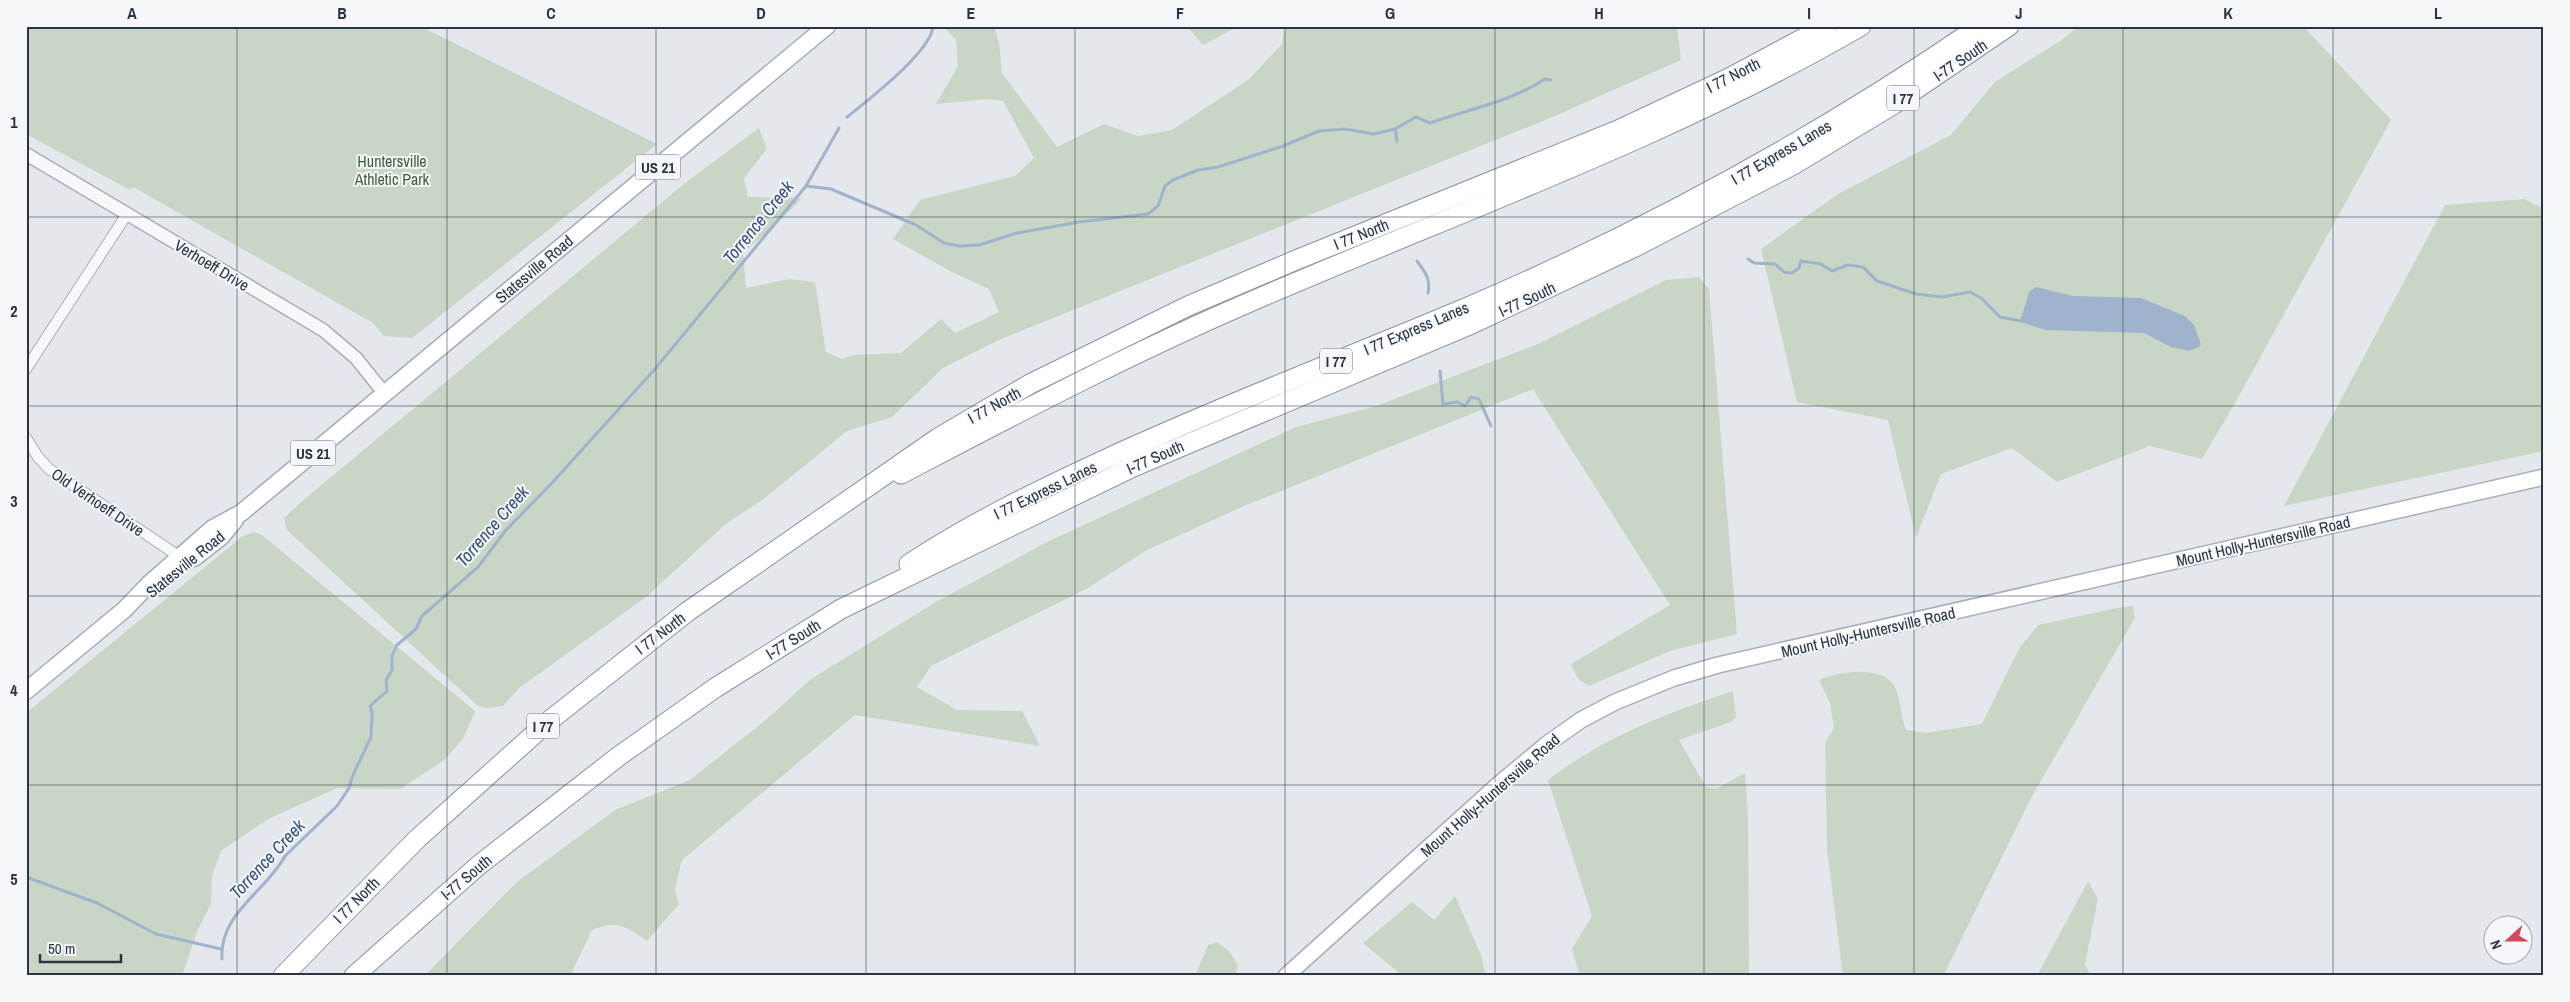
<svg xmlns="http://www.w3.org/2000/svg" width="2570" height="1002" font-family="'Archivo Narrow',sans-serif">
<rect width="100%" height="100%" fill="#e4e7ec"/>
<g fill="#c9d6c5">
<polygon points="26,26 420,26 657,144 412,338 384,336 373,323 156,200 133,187 130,190 26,134"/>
<polygon points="943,26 994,26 999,43 1002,73 1057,147 1104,124 1138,136 1172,130 1248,80 1282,44 1284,26 1677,26 1681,60 1548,119 1001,339 943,368 892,417 847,431 765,498 727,523 646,597 519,688 503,706 487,708 478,706 287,530 284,518 301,502 685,183 759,128 767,149 744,178 748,197 802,198 771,230 743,252 746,288 789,279 815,282 826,352 842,359 854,355 901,353 941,319 955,333 999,312 989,289 950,271 893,239 920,200 1015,176 1034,158 1003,101 987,99 936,104 958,66 956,40"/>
<polygon points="1187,26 1239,26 1203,45"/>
<polygon points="2079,26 2303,26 2391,120 2234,405 2202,459 2150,446 2057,482 2012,448 1941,474 1916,538 1888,420 1797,402 1761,249 1838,194 1951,135 1995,82 2063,39"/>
<polygon points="2524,199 2544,209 2544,451 2284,506 2445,205"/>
<path d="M1699 277 1709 289 1737 634 1670 651 1589 686 1578 679 1571 664 1670 605 1533 389 1244 506 1147 550 1088 588 931 666 917 687 957 710 1022 711 1040 746 855 715 682 860 675 889 679 904 647 941C626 926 617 920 592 930L570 976H424L517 882 615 810 690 780 767 719 811 679 936 602 1049 541 1296 427 1376 406 1538 344 1666 280Z"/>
<polygon points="254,532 262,535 475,711 463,739 443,761 400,789 337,788 268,819 221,851 212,876 211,904 198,929 182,976 26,976 26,713 243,536"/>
<path d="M2133 606 2135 618 2031 798 1943 976H1843L1827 850 1825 743 1834 728 1830 703 1819 680C1838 671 1886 664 1896 689 1901 702 1901 717 1906 730L1926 733 1982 724 2020 647 2038 625 2117 608Z"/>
<path d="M1733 691 1736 717 1731 722 1679 740 1706 787 1716 789 1745 773 1748 816 1749 976H1580L1572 949 1592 916 1548 780C1602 738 1669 712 1733 691Z"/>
<polygon points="2088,881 2098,899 2085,964 2091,976 2037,976"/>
<polygon points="1455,896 1481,955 1486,976 1403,976 1363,943 1412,902 1434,920"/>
<polygon points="1217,942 1229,951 1238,965 1235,976 1195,976 1208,945"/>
</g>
<polygon fill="#9fb4cc" points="2036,287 2073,296 2141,298 2185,316 2194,325 2201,344 2199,347 2189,351 2171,347 2144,333 2046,330 2020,322 2029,292"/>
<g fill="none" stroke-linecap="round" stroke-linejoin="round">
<g stroke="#9fb4cc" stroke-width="3">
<path d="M847 117C867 101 932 51 933 26"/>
<polyline points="1395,129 1397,141"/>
<path d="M806 186 831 189 916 225 944 243 959 246 979 245 1017 233 1079 222 1148 214 1158 206 1165 186 1173 180 1198 170 1218 167 1283 146 1319 131 1345 129 1374 134 1395 129 1416 117 1430 123C1469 109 1510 102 1545 79L1551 80"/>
<polyline points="1748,259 1754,263 1775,264 1784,272 1792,273 1799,268 1801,261 1821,264 1832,271 1848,265 1863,267 1877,281 1916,294 1942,297 1970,292 1981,298 2000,317 2021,321"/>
<path d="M1417 261C1425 272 1431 279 1428 293"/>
<polyline points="1440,371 1443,404 1457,402 1465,406 1471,397 1479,399 1491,426"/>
<polyline points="26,877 97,903 156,934 221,949"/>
<path d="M222 959C219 913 266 892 285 856L337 806 349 788 353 775 371 737 372 712 370 706 387 691 386 680 392 670V656L397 645 416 629 422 616 478 567 506 530 551 484 655 369 806 186 839 128"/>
</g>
<g stroke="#a9aeb7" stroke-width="12">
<g id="minor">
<polyline points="26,369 127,214"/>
<polyline points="26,438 38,457 49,469 180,557"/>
</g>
</g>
<g stroke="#a9aeb7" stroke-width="15">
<polyline id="tertiary" points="26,154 323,330 356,358 384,393"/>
</g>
<g stroke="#a9aeb7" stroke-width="18">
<polyline id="secondary" points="1286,976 1499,784 1547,744 1581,720 1615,702 1674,678 1718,665 2544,477"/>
</g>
<g stroke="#a3abb8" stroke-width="19">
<g id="primary">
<polyline points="194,558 221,537 235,520"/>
<polyline points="26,691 124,610 149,584 213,528 241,513 827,26"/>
</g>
</g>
<g stroke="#8b94a3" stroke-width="21">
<g id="motorway">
<path d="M901 474C1016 414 1131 353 1250 302 1455 213 1666 139 1861 26"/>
<path d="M909 564C971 523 1039 490 1106 459 1225 404 1347 358 1468 307 1648 230 1818 137 1980 26"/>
<polyline points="283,976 417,839 549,721 687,612 938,438 1030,384 1188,306 1296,260 1618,130 1729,78 1826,26"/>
<polyline points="354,976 479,865 619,756 715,688 841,609 1133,467 1474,323 1635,247 1793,165 1894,104 2009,26"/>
</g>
</g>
<use href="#minor" stroke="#f7f8fa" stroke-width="10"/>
<use href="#tertiary" stroke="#f7f8fa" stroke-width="12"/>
<use href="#secondary" stroke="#fff" stroke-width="15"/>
<use href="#primary" stroke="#fff" stroke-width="16"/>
<use href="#motorway" stroke="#fff" stroke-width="19"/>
</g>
<path fill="none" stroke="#2b3445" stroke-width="1" stroke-opacity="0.55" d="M237 26V976M447 26V976M656 26V976M866 26V976M1075 26V976M1285 26V976M1495 26V976M1704 26V976M1914 26V976M2123 26V976M2333 26V976M26 217H2544M26 406H2544M26 596H2544M26 785H2544"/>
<g text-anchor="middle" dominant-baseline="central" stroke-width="4" stroke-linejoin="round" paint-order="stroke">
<g fill="#f4f6f9" stroke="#676e7b" stroke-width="1">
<rect x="1887" y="85.5" width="32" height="25" rx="4"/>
<rect x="635.5" y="154.5" width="45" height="25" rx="4"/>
<rect x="1320" y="348.5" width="32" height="25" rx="4"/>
<rect x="290.5" y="440.5" width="45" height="25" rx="4"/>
<rect x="527" y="713.5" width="32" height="25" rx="4"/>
</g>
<g font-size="15" font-weight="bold" fill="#2b3445">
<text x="1903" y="98">I 77</text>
<text x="658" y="167">US 21</text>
<text x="1336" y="361">I 77</text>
<text x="313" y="453">US 21</text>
<text x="543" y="726">I 77</text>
</g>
<g font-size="16" fill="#2b3445" stroke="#f4f6f9">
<text transform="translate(1960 60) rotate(-34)">I-77 South</text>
<text transform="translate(1733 75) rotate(-27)">I 77 North</text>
<text transform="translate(1781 152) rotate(-30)">I 77 Express Lanes</text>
<text transform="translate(1361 234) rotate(-22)">I 77 North</text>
<text transform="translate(212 265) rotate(31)">Verhoeff Drive</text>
<text transform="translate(534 269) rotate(-40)">Statesville Road</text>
<text transform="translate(1527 299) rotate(-25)">I-77 South</text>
<text transform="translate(1416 328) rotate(-23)">I 77 Express Lanes</text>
<text transform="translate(994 405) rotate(-29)">I 77 North</text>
<text transform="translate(1155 457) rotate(-24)">I-77 South</text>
<text transform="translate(1045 490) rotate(-26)">I 77 Express Lanes</text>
<text transform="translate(98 502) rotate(34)">Old Verhoeff Drive</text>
<text transform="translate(2263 541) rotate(-13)">Mount Holly-Huntersville Road</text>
<text transform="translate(185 564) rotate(-39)">Statesville Road</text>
<text transform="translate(1868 632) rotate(-13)">Mount Holly-Huntersville Road</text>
<text transform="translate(660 633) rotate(-37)">I 77 North</text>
<text transform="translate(793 639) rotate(-32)">I-77 South</text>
<text transform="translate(1490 795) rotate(-41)">Mount Holly-Huntersville Road</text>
<text transform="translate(466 877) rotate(-40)">I-77 South</text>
<text transform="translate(356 900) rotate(-45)">I 77 North</text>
</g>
<g font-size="16" fill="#3f6138" stroke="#f4f6f9">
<text x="392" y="161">Huntersville<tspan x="392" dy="18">Athletic Park</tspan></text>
</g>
<g font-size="18" font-style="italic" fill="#34527a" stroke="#f4f6f9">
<text transform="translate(758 222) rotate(-51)">Torrence Creek</text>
<text transform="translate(492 526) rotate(-49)">Torrence Creek</text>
<text transform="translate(267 859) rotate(-47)">Torrence Creek</text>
</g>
</g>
<rect width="2570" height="1002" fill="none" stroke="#f4f6f9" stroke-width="55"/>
<g transform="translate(2508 940) rotate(249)"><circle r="24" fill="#f4f6f9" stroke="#a4a8b1"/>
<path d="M0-4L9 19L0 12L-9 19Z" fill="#d1495b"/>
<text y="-8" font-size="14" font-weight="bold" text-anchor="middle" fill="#2b3445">N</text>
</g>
<path d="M40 954v8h81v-8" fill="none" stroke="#2b3445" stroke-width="2.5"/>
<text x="48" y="954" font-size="15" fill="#2b3445" stroke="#f4f6f9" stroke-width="4" paint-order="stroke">50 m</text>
<rect x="28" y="28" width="2514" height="946" fill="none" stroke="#2b3445" stroke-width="2"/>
<g font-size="16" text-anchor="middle" font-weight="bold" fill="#2b3445">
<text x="132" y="19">A</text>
<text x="342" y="19">B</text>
<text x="551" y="19">C</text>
<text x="761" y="19">D</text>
<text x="971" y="19">E</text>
<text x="1180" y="19">F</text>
<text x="1390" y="19">G</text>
<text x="1599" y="19">H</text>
<text x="1809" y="19">I</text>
<text x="2019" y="19">J</text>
<text x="2228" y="19">K</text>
<text x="2438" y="19">L</text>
<text x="14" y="128">1</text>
<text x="14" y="317">2</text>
<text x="14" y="507">3</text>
<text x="14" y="696">4</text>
<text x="14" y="885">5</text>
</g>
</svg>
